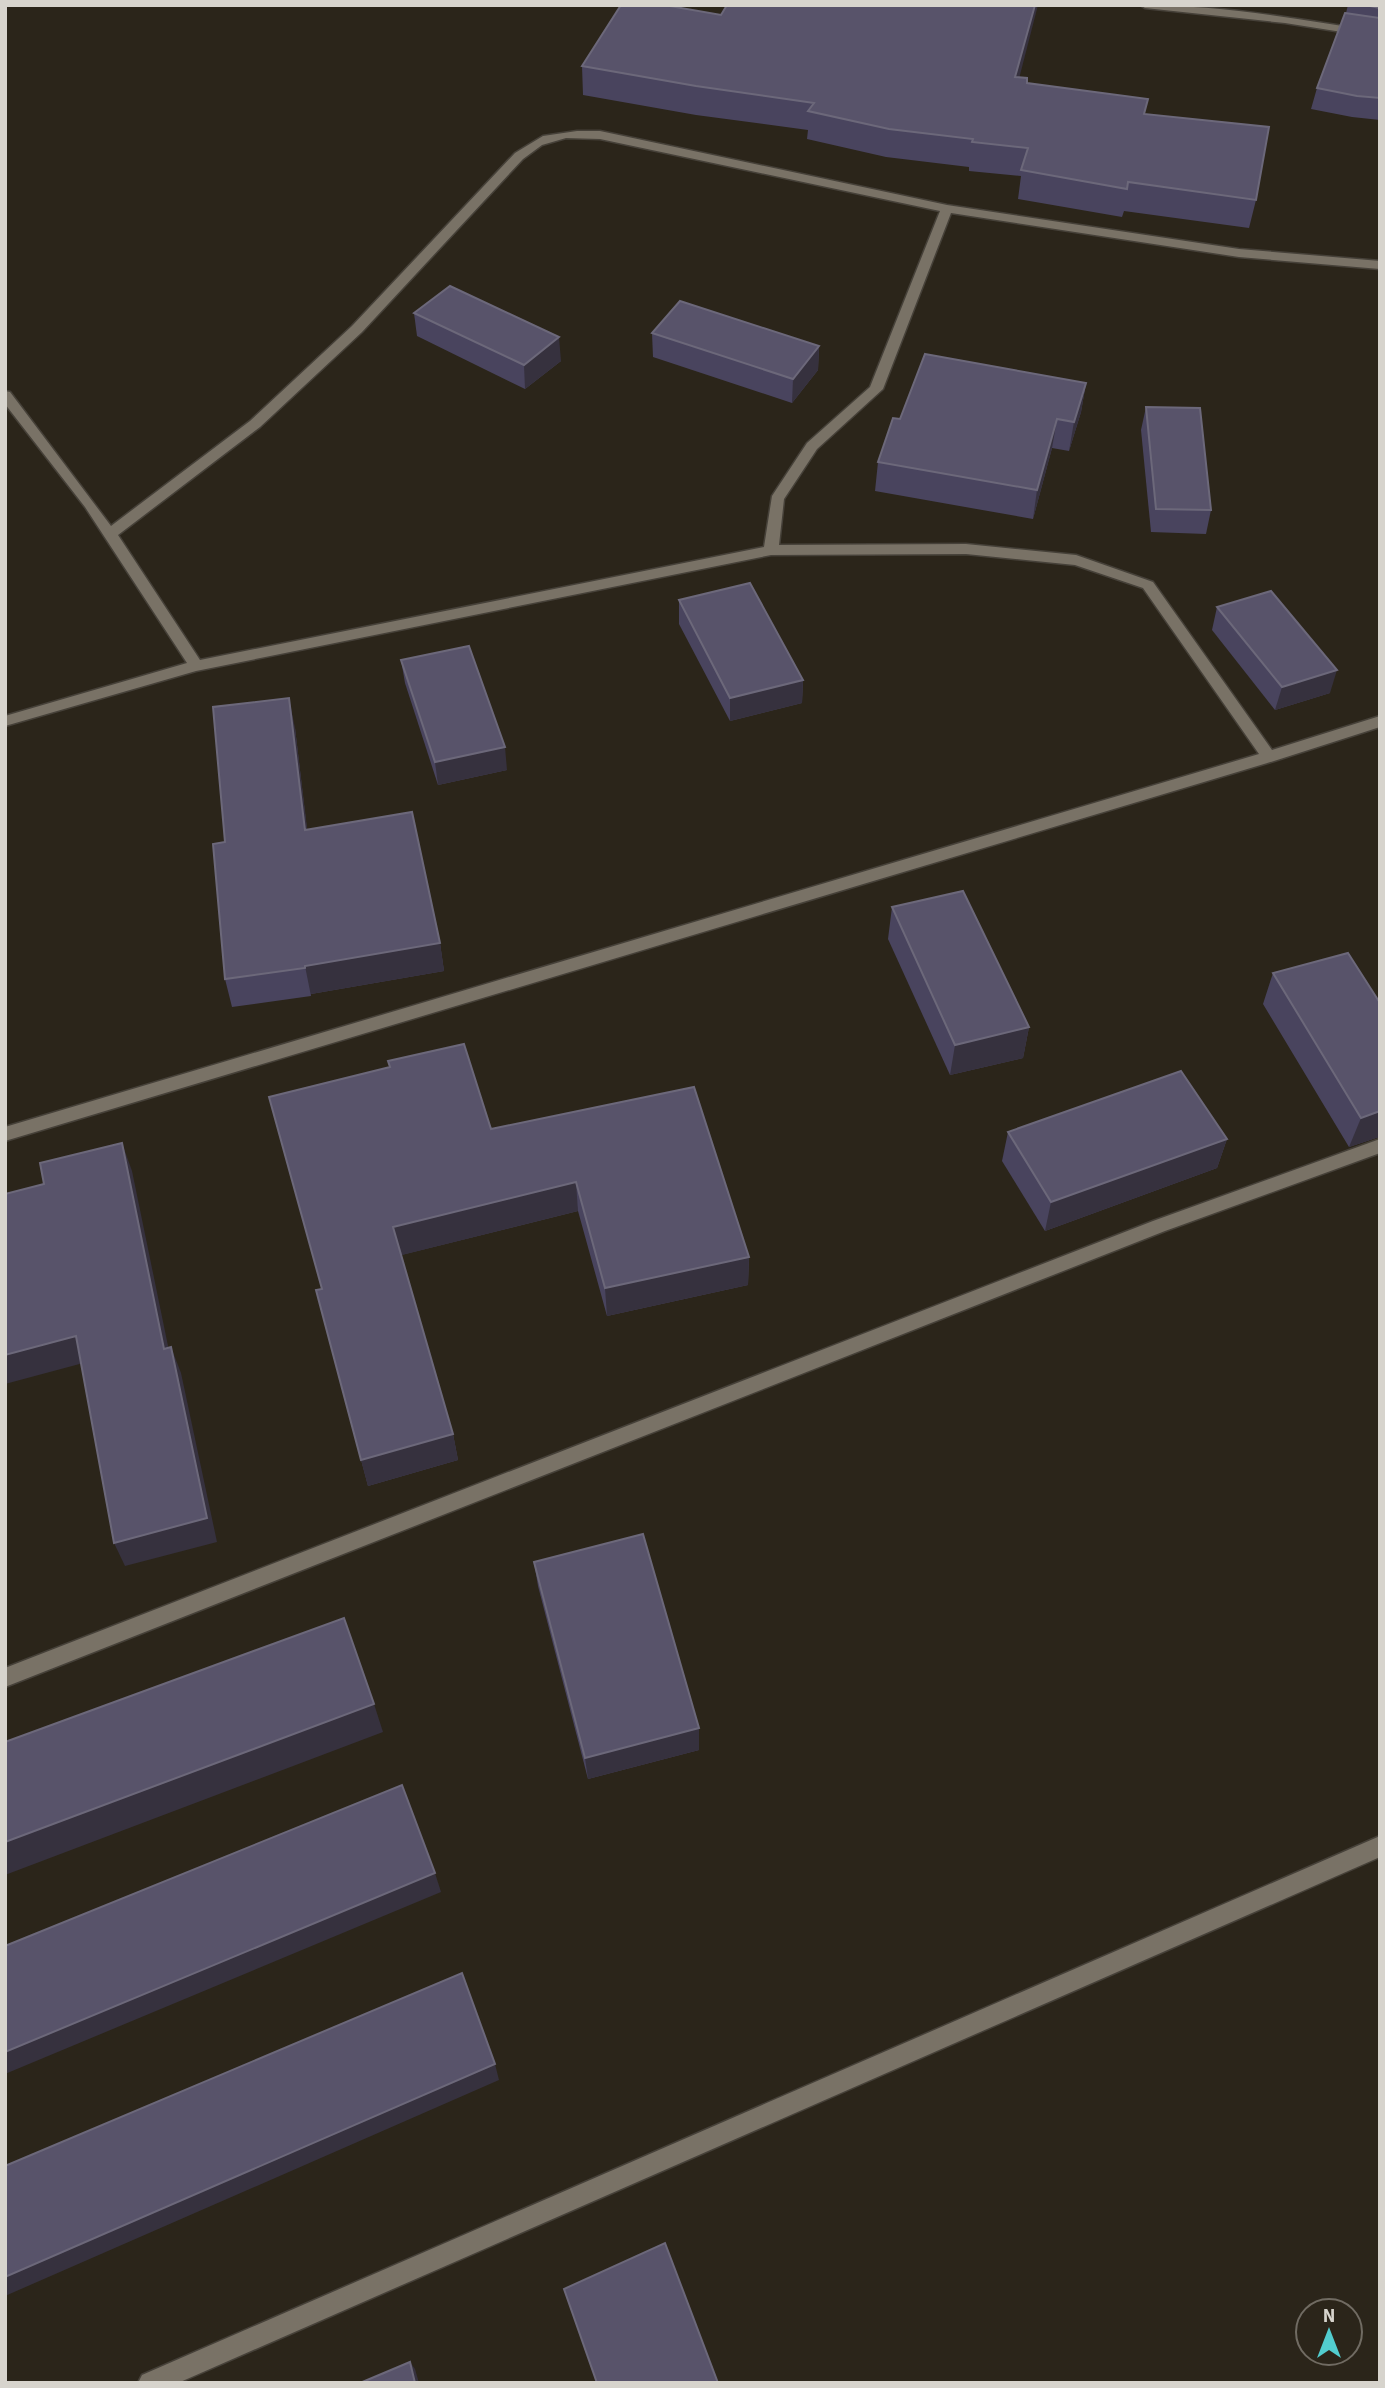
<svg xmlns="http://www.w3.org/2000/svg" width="1385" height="2388" font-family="'Source Sans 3',sans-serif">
<rect width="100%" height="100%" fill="#2b251a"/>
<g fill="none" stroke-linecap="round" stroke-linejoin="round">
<g stroke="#464139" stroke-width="3">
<g id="street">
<path d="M1140 5C1220 5 1300 19 1380 32V38L1285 23 1145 8Z"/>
<path d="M577 131H600L947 205 1239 249 1380 261V269L1239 257 951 213 883 389 817 449 784 499 779 545 966 544 1076 555 1153 582 1272 750 1380 716V727L1274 761 5 1141V1127L1259 754 1143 588 1075 565 966 554 771 555 196 671 5 726V716L187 663 85 507 5 404V391L10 392 111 526 250 421 352 326 515 153 543 136ZM566 138 600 139 940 211 870 387 807 443 772 496 764 547 200 660 118 535 260 427 362 332 523 159 542 145Z"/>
<polygon points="1380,1139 1380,1153 1165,1231 5,1687 5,1668 1153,1221"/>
<polygon points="1380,1836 1380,1857 178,2383 138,2383 142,2375"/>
</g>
</g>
<use href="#street" fill="#797266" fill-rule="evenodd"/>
</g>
<g fill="#49445e">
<polygon points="1348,5 1380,5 1380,120 1352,117 1311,109 1317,88 1346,13"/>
<polygon points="582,66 1019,78 1027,83 1145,114 1256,200 1249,228 1124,211 1122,217 1018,199 1021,176 969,171 969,167 886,157 807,139 808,130 696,115 583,95"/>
<polygon points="414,313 561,361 525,389 417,336"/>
<polygon points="652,333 819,346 818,370 792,403 653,357"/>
<polygon points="1086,383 1081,412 1069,451 1052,448 1033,519 875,491 878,462 900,419"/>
<polygon points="1146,407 1211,510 1206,534 1151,532 1141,430"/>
<polygon points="679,600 803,680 802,703 730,721 679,624"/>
<polygon points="1217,607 1330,693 1275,710 1212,630"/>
<polygon points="401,660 507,770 438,785 405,683"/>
<polygon points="295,728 307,830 440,943 444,971 311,994 311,996 232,1007 225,979 225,842"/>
<polygon points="892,907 1029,1027 1023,1058 950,1075 888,939"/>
<polygon points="1273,973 1380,1003 1380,1137 1379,1137 1349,1147 1263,1004"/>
<polygon points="491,1129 749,1257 748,1285 607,1316 578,1211 401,1255 453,1434 458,1460 368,1486 316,1290 321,1289"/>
<polygon points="1008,1132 1227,1139 1217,1168 1045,1231 1002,1161"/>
<polygon points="534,1562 699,1750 588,1779 538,1586"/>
</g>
<g fill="#36313e">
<polygon points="1035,5 1038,5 1012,106 1015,77"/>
<polygon points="559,337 561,361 525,389 524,365"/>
<polygon points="819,346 818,370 792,403 793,379"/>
<polygon points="1086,383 1081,412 1069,451 1074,422"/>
<polygon points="1057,419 1052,448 1033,519 1037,490"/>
<polygon points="1337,670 1330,693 1275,710 1282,687"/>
<polygon points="803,680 802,703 730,721 730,698"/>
<polygon points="289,698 295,728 311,860 305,830"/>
<polygon points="505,747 507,770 438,785 435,762"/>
<polygon points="440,943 444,971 311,994 311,996 305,966"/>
<polygon points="1029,1027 1023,1058 950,1075 955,1045"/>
<polygon points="1380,1111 1379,1137 1349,1147 1361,1118"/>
<polygon points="1227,1139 1217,1168 1045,1231 1051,1202"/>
<polygon points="122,1143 132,1171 174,1375 164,1349"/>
<polygon points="576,1182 578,1211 398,1256 393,1227"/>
<polygon points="749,1257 748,1285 607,1316 605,1288"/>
<polygon points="76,1336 87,1362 5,1384 5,1355"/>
<polygon points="171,1347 181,1373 217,1542 125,1566 114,1543"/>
<polygon points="453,1434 458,1460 368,1486 361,1460"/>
<polygon points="374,1704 383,1732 5,1875 5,1842"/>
<polygon points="699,1728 699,1750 588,1779 585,1758"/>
<polygon points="435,1873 441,1892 5,2074 5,2052"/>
<polygon points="495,2064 499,2080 5,2296 5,2277"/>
<polygon points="410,2362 415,2369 419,2383 415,2383"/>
</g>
<g fill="#58536a" stroke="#6c687a" stroke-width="2">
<polygon points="621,5 664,5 721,15 727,5 1035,5 1015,77 1027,78 1027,83 1148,99 1144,114 1269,127 1256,200 1128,182 1127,189 1021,170 1028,148 972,142 973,139 889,129 808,111 814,103 696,86 582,66"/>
<polygon points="1365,5 1380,5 1380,8"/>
<polygon points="1345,13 1380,18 1380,98 1357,96 1317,88"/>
<polygon points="450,286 559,337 524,365 414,313"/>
<polygon points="680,301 819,346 793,379 652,333"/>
<polygon points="925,354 1086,383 1074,422 1057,419 1037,490 878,462 893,418 900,419"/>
<polygon points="1146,407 1200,408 1211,510 1156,509"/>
<polygon points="750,583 803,680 730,698 679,600"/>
<polygon points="1271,591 1337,670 1282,687 1217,607"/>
<polygon points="469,646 505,747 435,762 401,660"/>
<polygon points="289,698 305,830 412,812 440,943 305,966 305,968 225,979 213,844 225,842 213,707"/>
<polygon points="963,891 1029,1027 955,1045 892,907"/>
<polygon points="1348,953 1380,1003 1380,1111 1361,1118 1273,973"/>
<polygon points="464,1044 491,1129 694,1087 749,1257 605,1288 576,1182 393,1227 453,1434 361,1460 316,1290 322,1289 269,1097 390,1067 388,1061"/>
<polygon points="1181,1071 1227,1139 1051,1202 1008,1132"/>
<polygon points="122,1143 164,1349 171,1347 207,1518 114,1543 76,1336 5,1355 5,1194 44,1184 40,1163"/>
<polygon points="643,1534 699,1728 585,1758 534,1562"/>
<polygon points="344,1618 374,1704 5,1842 5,1742"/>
<polygon points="402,1785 435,1873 5,2052 5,1946"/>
<polygon points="462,1973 495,2064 5,2277 5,2166"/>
<polygon points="665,2243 718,2383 597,2383 564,2289"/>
<polygon points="410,2362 415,2383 360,2383"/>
</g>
<rect width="1385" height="2388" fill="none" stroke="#d7d4cd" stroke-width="14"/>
<g transform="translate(1329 2332)"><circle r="33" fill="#2b251a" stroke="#706b62" stroke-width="2"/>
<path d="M0-5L12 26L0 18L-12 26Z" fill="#52cdcf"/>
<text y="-10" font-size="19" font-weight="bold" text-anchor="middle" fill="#d7d4cd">N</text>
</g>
</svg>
